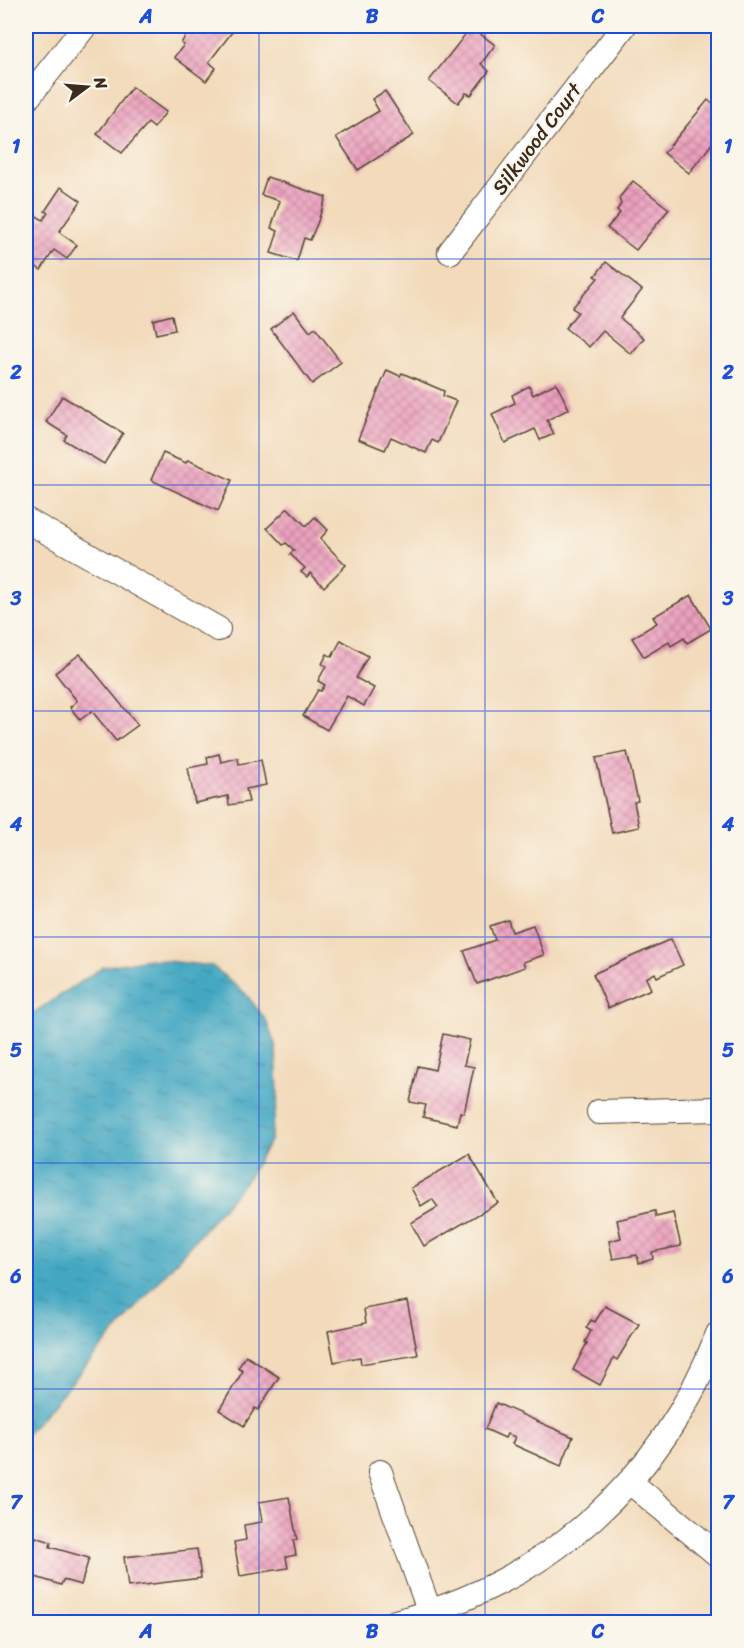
<svg xmlns="http://www.w3.org/2000/svg" width="744" height="1648" font-family="Sriracha,sans-serif">
<defs>
<pattern id="water-ripples" width="26" height="14" patternUnits="userSpaceOnUse" patternTransform="scale(1.5)"><rect width="26" height="14" fill="#44a8c3"/><path d="M2 4q2-2 4 0t4 0M15 11q2-2 4 0t4 0" fill="none" stroke="#3a899e"/></pattern>
<pattern id="building-cross-hatch" width="8" height="8" patternUnits="userSpaceOnUse" patternTransform="scale(1.5)"><rect width="8" height="8" fill="#eca0be"/><path d="M0 0l8 8M0 8l8-8" fill="none" stroke="#c0839a"/></pattern>
</defs>
<rect width="100%" height="100%" fill="#fbf7ec"/>
<filter id="ink" filterUnits="userSpaceOnUse"><feTurbulence type="fractalNoise" baseFrequency=".0167" numOctaves="2"/><feDisplacementMap in="SourceGraphic" scale="12" xChannelSelector="R" yChannelSelector="G"/><feConvolveMatrix kernelMatrix="1 2 1 2 8 2 1 2 1" color-interpolation-filters="sRGB"/></filter>
<filter id="wash" filterUnits="userSpaceOnUse"><feTurbulence type="fractalNoise" baseFrequency=".008" numOctaves="4" result="noise"/><feDisplacementMap in="SourceGraphic" scale="24" xChannelSelector="R" yChannelSelector="G"/><feGaussianBlur stdDeviation="1.35" result="paint"/><feColorMatrix in="noise" values="0 0 0 0 0 0 0 0 0 0 0 0 0 0 0 0 0 1.4 0 .05"/><feComposite in="paint" operator="in"/></filter>
<g filter="url(#wash)">
<rect width="100%" height="100%" fill="#f2daba"/>
<polygon fill="url(#water-ripples)" stroke="#406970" stroke-width="1.5" points="149,959 212,966 245,993 266,1020 276,1047 278,1098 270,1141 246,1181 26,1435 26,1018 103,967"/>
<g id="blocks">
<g fill="url(#building-cross-hatch)">
<polygon points="192,26 236,27 209,62 216,68 206,81 174,57 184,45 181,43"/>
<polygon points="471,27 495,45 481,64 489,71 471,95 466,93 458,103 429,81"/>
<polygon points="132,87 166,112 154,128 148,123 122,153 97,134"/>
<polygon points="385,91 414,135 358,170 336,137 379,111 372,99"/>
<polygon points="708,100 718,109 718,136 689,173 664,153"/>
<polygon points="267,177 326,197 317,224 310,240 304,238 297,261 271,253 278,231 271,228 280,201 261,195"/>
<polygon points="633,181 669,209 636,250 607,228 620,213 617,210 621,204 619,198"/>
<polygon points="61,187 81,201 59,232 77,245 67,259 54,250 41,270 26,260 26,223 32,213 43,220 48,213 45,211"/>
<polygon points="606,262 642,290 620,318 644,338 631,354 603,331 589,347 565,328 578,312 572,308 598,278 595,276"/>
<polygon points="294,311 310,332 315,328 341,362 312,384 271,329"/>
<polygon points="172,315 175,330 156,334 153,320"/>
<polygon points="387,370 400,376 402,373 444,391 443,396 456,401 438,443 432,440 426,453 391,437 385,450 358,439"/>
<polygon points="556,383 569,409 547,420 554,434 540,440 535,429 505,443 492,414 515,403 512,395 529,386 533,395"/>
<polygon points="62,396 123,433 104,464 64,440 67,435 46,422"/>
<polygon points="163,453 186,463 188,460 232,480 218,511 151,480"/>
<polygon points="288,508 306,526 315,517 328,530 320,539 346,565 324,587 310,573 307,577 301,572 305,568 290,554 294,550 286,543 283,545 267,528"/>
<polygon points="691,595 711,629 687,643 684,638 671,646 669,642 644,657 632,638 657,623 653,617"/>
<polygon points="341,640 368,656 356,678 374,688 364,706 347,696 327,730 303,716 318,690 321,691 325,685 318,681 326,666 322,664 327,654 332,657"/>
<polygon points="80,654 138,725 116,741 92,711 80,720 70,707 77,701 55,673"/>
<polygon points="627,752 638,801 634,802 639,827 612,833 596,758"/>
<polygon points="219,754 221,762 238,758 239,764 261,760 266,785 246,789 249,802 229,805 228,796 195,803 188,768 208,764 207,757"/>
<polygon points="508,920 512,932 533,925 544,955 523,962 525,967 477,984 464,951 495,940 490,926"/>
<polygon points="671,939 683,965 657,977 655,973 646,978 651,989 608,1008 593,974"/>
<polygon points="443,1034 470,1040 464,1065 474,1067 464,1113 460,1112 457,1125 423,1117 426,1105 410,1102 418,1066 435,1070"/>
<polygon points="469,1154 498,1203 424,1246 411,1223 438,1207 432,1199 421,1206 411,1188"/>
<polygon points="655,1211 656,1217 673,1213 681,1246 652,1252 653,1259 639,1263 637,1255 613,1259 609,1241 621,1238 617,1220"/>
<polygon points="407,1301 418,1355 361,1364 360,1357 334,1362 328,1331 366,1323 364,1309"/>
<polygon points="605,1306 639,1324 617,1360 614,1358 600,1385 573,1370 587,1343 585,1342 591,1331 586,1328 591,1320 595,1322"/>
<polygon points="246,1356 279,1377 258,1410 255,1408 244,1426 219,1410 243,1371 238,1368"/>
<polygon points="496,1403 573,1437 561,1466 512,1444 515,1437 507,1434 505,1438 485,1429"/>
<polygon points="289,1497 297,1540 293,1540 296,1555 286,1557 288,1568 240,1576 234,1542 246,1540 244,1525 262,1522 259,1502"/>
<polygon points="36,1537 51,1542 50,1547 89,1558 81,1585 63,1580 61,1585 26,1574"/>
<polygon points="197,1549 201,1578 128,1587 124,1557"/>
</g>
</g>
</g>
<g filter="url(#ink)">
<use href="#blocks" fill-opacity="0" stroke="#564435" stroke-width="1.5"/>
<g fill="none" stroke-linecap="round" stroke-linejoin="round">
<g stroke="#564435" stroke-width="26">
<g id="minor">
<polyline points="26,100 85,26"/>
<polyline points="450,252 624,26"/>
<polyline points="26,520 218,629"/>
<polyline points="599,1112 718,1109"/>
<polyline points="380,1472 430,1613"/>
<polyline points="630,1482 718,1555"/>
<path d="M395 1622C548 1582 661 1482 718 1334"/>
</g>
</g>
<use href="#minor" stroke="#fff" stroke-width="24"/>
</g>
</g>
<path fill="none" stroke="#1d4ed8" stroke-width="1.5" stroke-opacity="0.55" d="M259 26V1622M485 26V1622M26 259H718M26 485H718M26 711H718M26 937H718M26 1163H718M26 1389H718"/>
<g text-anchor="middle" dominant-baseline="central" stroke-width="4.5" stroke-linejoin="round" paint-order="stroke">
<g font-size="20" fill="#3b2a1e" stroke="#fbf7ec">
<text transform="translate(537 139) rotate(-53)">Silkwood Court</text>
</g>
</g>
<rect width="744" height="1648" fill="none" stroke="#fbf7ec" stroke-width="66"/>
<g transform="translate(87 87) rotate(74)" stroke="#fbf7ec" stroke-width="4.5" paint-order="stroke">
<path d="M0-4.5L10 22L0 15L-10 22Z" fill="#3b2a1e"/>
<text y="-9" font-size="16" font-weight="bold" text-anchor="middle" fill="#3b2a1e">N</text>
</g>
<rect x="33" y="33" width="678" height="1582" fill="none" stroke="#1d4ed8" stroke-width="2"/>
<g font-size="20" text-anchor="middle" font-weight="bold" fill="#1d4ed8">
<text x="146" y="23">A</text>
<text x="372" y="23">B</text>
<text x="598" y="23">C</text>
<text x="16" y="153">1</text>
<text x="728" y="153">1</text>
<text x="16" y="379">2</text>
<text x="728" y="379">2</text>
<text x="16" y="605">3</text>
<text x="728" y="605">3</text>
<text x="16" y="831">4</text>
<text x="728" y="831">4</text>
<text x="16" y="1057">5</text>
<text x="728" y="1057">5</text>
<text x="16" y="1283">6</text>
<text x="728" y="1283">6</text>
<text x="16" y="1509">7</text>
<text x="728" y="1509">7</text>
<text x="146" y="1638">A</text>
<text x="372" y="1638">B</text>
<text x="598" y="1638">C</text>
</g>
</svg>
